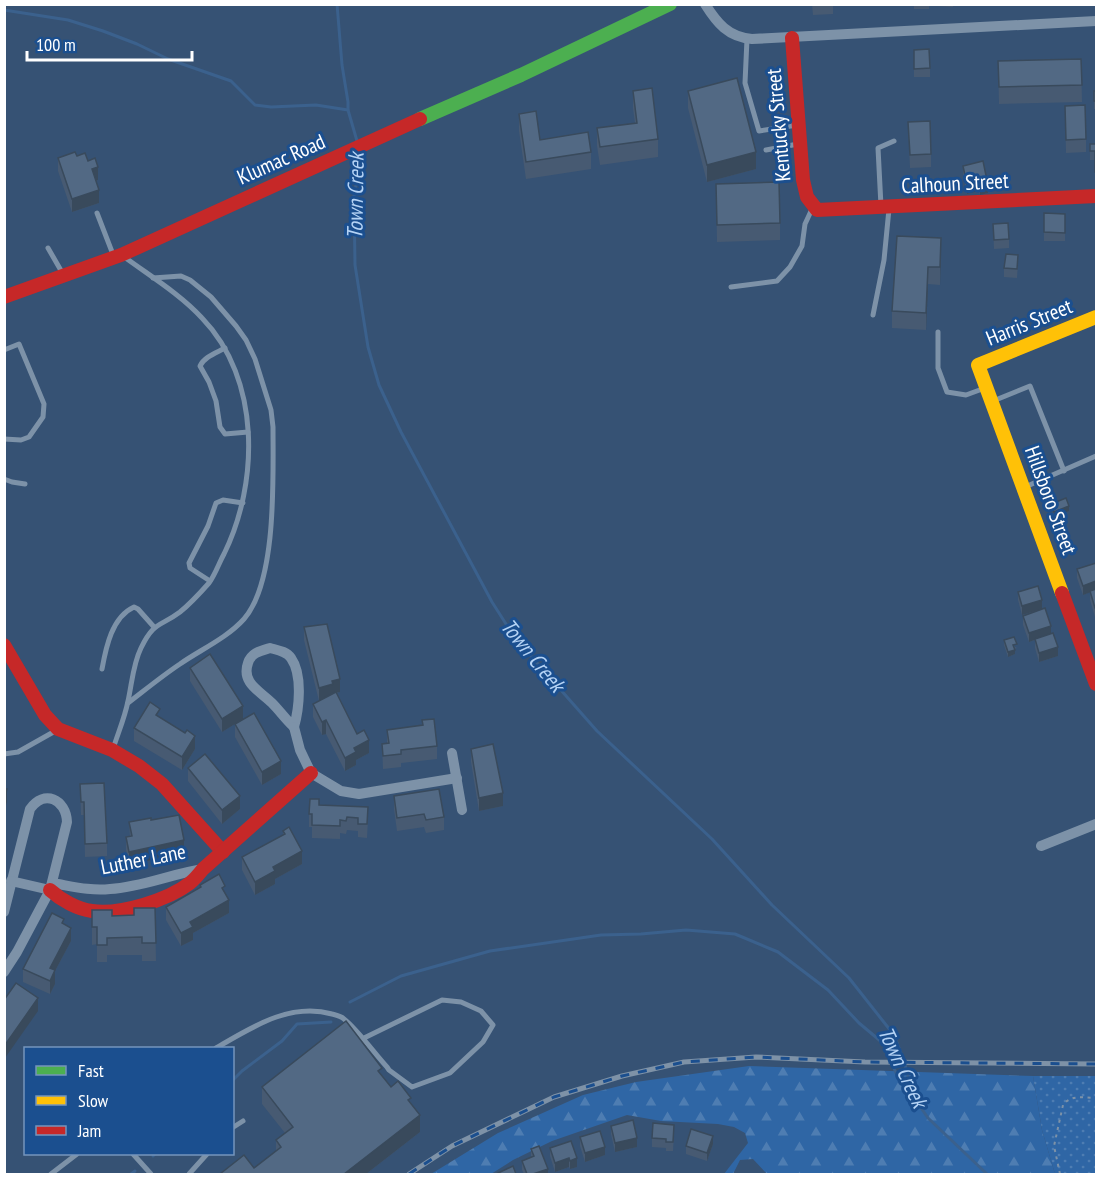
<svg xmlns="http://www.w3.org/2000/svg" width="1101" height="1179" font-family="'PT Sans Narrow',sans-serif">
<defs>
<pattern id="forest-firs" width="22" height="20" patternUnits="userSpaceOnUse" patternTransform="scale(1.5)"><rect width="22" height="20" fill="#2f66a5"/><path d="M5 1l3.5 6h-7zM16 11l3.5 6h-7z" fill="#4e7db2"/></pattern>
<pattern id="park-dots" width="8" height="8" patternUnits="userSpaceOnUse" patternTransform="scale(1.5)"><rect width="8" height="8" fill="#2f66a5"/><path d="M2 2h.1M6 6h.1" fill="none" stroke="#4e7db2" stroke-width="1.8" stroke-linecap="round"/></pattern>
</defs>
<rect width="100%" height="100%" fill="#365274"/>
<polygon fill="url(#forest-firs)" points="749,1066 1033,1076 1042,1130 1055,1174 767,1174 753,1159 740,1160 733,1174 724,1174 748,1143 745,1133 734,1127 718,1124 661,1121 627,1115 552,1141 513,1160 491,1174 431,1174 498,1133 583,1095 636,1082"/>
<polygon fill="url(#park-dots)" points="1033,1076 1096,1076 1096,1174 1055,1174 1042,1130"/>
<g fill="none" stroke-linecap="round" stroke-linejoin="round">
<g stroke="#3b618d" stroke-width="3">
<polyline points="337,4 342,65 348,102 348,110 357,141"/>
<polyline points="4,10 68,20 103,31 137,44 168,59 231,81 255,105 271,107 316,105 348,110"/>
<polyline points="359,150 361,158 354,196 355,265 368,347 379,385 401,432 492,602 515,638 597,731 712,839 772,905 849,978 894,1035 904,1061 913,1096 928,1118 987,1174"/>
<polyline points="350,1002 401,976 490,951 601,935 641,934 686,930 735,934 778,952 828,990 859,1023 884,1044 896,1073 908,1081"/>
<polyline points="232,1081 242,1071 282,1041 297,1024 331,1022"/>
<polyline points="153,1156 155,1154"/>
<polyline points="131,1174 135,1171"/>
</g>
<path stroke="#7d92a8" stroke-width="2" stroke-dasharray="3 4.5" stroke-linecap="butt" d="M1060 1174 1054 1146 1063 1105C1071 1094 1085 1098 1096 1098"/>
<g stroke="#7d92a8" stroke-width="5">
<polyline points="747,39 745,83 759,131 797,125"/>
<polyline points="766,150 798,144"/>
<polyline points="881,206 878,148 894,141"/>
<polyline points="97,213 114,257"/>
<polyline points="48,248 63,274"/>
<polyline points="731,287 777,281 790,267 802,246 805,224 812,209"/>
<polyline points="873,315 884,260 889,209"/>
<polyline points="938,332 938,368 947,392 966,395 985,388"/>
<path d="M225 348C216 353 204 357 200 366L209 382 216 401 220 427 225 434 248 432"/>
<polyline points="4,350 19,344 44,404 43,417 29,437 21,440 4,439"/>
<polyline points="993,401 1030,386 1064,471"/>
<polyline points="4,479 12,482 25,484"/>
<polyline points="1025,487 1096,456"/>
<polyline points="210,581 190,568 189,563 208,526 216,503 223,500 243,503"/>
<path d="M102 669C106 647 112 617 134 607L138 609 154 627"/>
<path d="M128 703C145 690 162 676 180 664 200 650 227 638 244 619 277 581 273 478 273 427L271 410 255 359 246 340 236 326 211 297 190 280 181 276 153 278"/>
<path d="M113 749C118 733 125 717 128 701 132 683 133 664 141 648 154 621 160 627 180 612 190 604 201 592 209 583 215 575 219 563 224 554 259 483 261 379 202 318 180 294 150 276 123 256"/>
<polyline points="4,754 18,752 57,730"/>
<path d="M216 1048C251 1028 289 1002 332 1014 336 1015 341 1016 344 1019 357 1029 375 1054 387 1067L389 1070 412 1087 450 1073 483 1042 493 1025 481 1011 461 1002 442 1000 362 1039"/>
<polyline points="232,1128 243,1121"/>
<polyline points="133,1154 151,1174"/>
<polyline points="51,1174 77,1154"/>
<polyline points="189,1174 207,1154"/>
</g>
<g stroke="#7d92a8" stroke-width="10">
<path d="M705 4C717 23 728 37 752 39L1096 21"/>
<path d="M270 648C277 650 286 651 291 658 303 675 299 709 294 727 286 720 280 711 272 703 260 691 241 683 248 663 251 653 260 651 270 648Z"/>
<polyline points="294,727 300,750 311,773 341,791 359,794 457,778"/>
<polyline points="452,753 462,810"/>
<polyline points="1041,846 1096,824"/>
<path d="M50 890 58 884C75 887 92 891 110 889 142 887 171 874 203 869"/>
<path d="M4 912 30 809C44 789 66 799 67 822L50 890"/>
<polyline points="4,972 17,952 50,890 11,881"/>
</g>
<polyline stroke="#4caf50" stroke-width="14" points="420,119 521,75 670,4"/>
<polyline stroke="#ffc107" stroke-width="14" points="1062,593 978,365 1096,317"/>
<g stroke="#c62828" stroke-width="14">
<polyline points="792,38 803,180 807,197 817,210 1096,196"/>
<polyline points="4,297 121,255 420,119"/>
<polyline points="1062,593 1096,684"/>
<polyline points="4,645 45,715 58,729 112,750 139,766 162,784 223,852"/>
<path d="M50 890C61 900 77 909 92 911 120 915 168 900 190 883 195 879 199 874 203 869L311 773"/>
</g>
<g stroke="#7e92a7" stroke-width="5">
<polyline id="rail" points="409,1174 452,1146 554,1097 622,1076 684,1062 756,1057 865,1062 1096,1064"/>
</g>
<use href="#rail" stroke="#1b4f8f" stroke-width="3" stroke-dasharray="9" stroke-linecap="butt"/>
</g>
<g fill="#475a72">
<polygon points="812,4 833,4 833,14 813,15"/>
<rect x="914" y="4" width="15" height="5"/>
<polygon points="937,4 953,4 953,7 937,6"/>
<polygon points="1045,4 1073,4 1073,5 1045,6"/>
<rect x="1081" y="4" width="15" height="2"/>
<polygon points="914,50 930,68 930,77 914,77"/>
<polygon points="1081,59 1082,102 999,104 998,61"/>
<polygon points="633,91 658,139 658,157 600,165 597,146 597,128 635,123 633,108"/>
<polygon points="688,91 756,169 707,182 688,108"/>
<rect x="1094" y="91" width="2" height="18"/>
<polygon points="1065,106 1086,139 1086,152 1066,153"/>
<polygon points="519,114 540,140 591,152 591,169 526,179 519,131"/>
<polygon points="908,122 931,154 931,167 910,168"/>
<polygon points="1090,144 1096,144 1096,181 1095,181 1095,160 1090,160"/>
<polygon points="77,156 88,161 98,180 96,181 99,203 72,212 58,171 58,158"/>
<polygon points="963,166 988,193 980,195 979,191 967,194 963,174"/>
<polygon points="716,184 780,223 780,240 717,242"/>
<polygon points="1044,213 1065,214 1065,241 1044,241"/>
<polygon points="993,224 1009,239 1009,248 994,249"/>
<polygon points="941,238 940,285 928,284 926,330 892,328 892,311"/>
<polygon points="1018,263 1017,278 1004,277 1004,268"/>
<polygon points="1096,563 1096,617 1095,617 1090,600 1090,592 1083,595 1077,578 1077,569"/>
<polygon points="1018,592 1042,609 1022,615 1018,600"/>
<polygon points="1023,616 1051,634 1058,656 1039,662 1035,648 1035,640 1029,642 1023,625"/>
<polygon points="304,627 340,692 336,693 357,734 369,753 356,760 356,765 345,771 326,734 322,735 313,717 313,704 319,701 304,640"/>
<polygon points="1004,640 1017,648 1014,649 1015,654 1008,657 1004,645"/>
<polygon points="190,668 243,719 222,732 190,681"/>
<polygon points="160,717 195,749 182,770 134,741 134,728"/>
<polygon points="422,720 437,746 437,759 401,763 401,767 383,769 382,744 387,743 387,730 422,726"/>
<polygon points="235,724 281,774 262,785 235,737"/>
<polygon points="471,749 503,806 479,811 471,762"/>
<polygon points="188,768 240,809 222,824 188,781"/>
<polygon points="80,784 107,843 107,856 85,857 84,815 81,815"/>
<polygon points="394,796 444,817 444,830 426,833 424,827 397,831 394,809"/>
<polygon points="319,805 368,820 367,838 358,837 358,831 347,830 346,834 340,833 340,839 312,838 312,827 309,827 309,814"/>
<polygon points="151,820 184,853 129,865 126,850 126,837 130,837 129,822"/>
<polygon points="283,831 302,864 275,879 275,884 255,895 242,870 242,857 283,835"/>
<polygon points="200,885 225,892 229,913 193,933 193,940 181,946 166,920 166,907 200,888"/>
<polygon points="155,908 156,961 142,961 142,955 107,955 107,962 97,962 97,944 92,945 92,910 112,916 134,915"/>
<polygon points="64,924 71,941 55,971 55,984 50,994 23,982 23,969"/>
<polygon points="382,1076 391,1087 411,1104 420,1132 366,1174 220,1174 254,1168 276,1151 276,1140 285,1133 262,1104 262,1087"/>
<polygon points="611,1126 637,1147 615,1152 611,1134"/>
<polygon points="674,1134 673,1151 666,1151 666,1148 652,1147 652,1138"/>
<polygon points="580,1137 605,1155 585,1162 580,1146"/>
<polygon points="571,1141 577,1167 570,1169 569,1167 555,1172 550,1156 550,1148"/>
<polygon points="713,1144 707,1161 686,1154 686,1146"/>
<polygon points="531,1149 548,1174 524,1174 522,1170 522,1161 531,1158"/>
</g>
<g fill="#394a5c">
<polygon points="756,152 756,169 707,182 707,165"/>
<polygon points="98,167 98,180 92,182 92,169"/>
<polygon points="979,182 979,191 967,194 967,185"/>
<polygon points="988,185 988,193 980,195 980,186"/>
<polygon points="99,190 99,203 72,212 72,199"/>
<polygon points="941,238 941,255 940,285 940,267"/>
<polygon points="928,267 928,284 926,330 926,313"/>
<polygon points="1069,506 1069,511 1054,516 1054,512"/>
<polygon points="1096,581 1096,590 1083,595 1083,586"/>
<polygon points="1042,600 1042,609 1022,615 1022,606"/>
<rect x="1095" y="608" width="1" height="9"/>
<polygon points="1051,626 1051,634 1029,642 1029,633"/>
<polygon points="1058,647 1058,656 1039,662 1039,653"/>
<polygon points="1015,650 1015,654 1008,657 1008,652"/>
<polygon points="340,679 340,692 333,693 319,701 319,688 332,681"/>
<polygon points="243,706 243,719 222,732 222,719"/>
<polygon points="326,720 326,734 322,735 322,722"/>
<polygon points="195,736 195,749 182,770 182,757"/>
<polygon points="369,740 369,753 356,760 356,765 345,771 345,758 354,748"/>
<polygon points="281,761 281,774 262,785 262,772"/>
<polygon points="7,789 7,802 4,812 4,799"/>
<polygon points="503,793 503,806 479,811 479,798"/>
<polygon points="240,796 240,809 222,824 222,810"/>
<polygon points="184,840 184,853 129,865 129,852"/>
<polygon points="302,851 302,864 275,879 275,884 255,895 255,882 273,867"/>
<polygon points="229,900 229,913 193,933 193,940 181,946 181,933 190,922"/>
<polygon points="71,928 71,941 55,971 55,984 50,994 50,968"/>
<polygon points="38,998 38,1011 5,1058 5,1045"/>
<polygon points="420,1115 420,1132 366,1174 344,1174"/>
<polygon points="713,1136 713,1144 707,1161 707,1153"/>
<polygon points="637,1138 637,1147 615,1152 615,1143"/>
<polygon points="605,1147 605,1155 585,1162 585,1153"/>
<polygon points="569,1158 569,1167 555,1172 555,1163"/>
<polygon points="577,1158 577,1167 570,1169 570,1161"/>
<polygon points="548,1169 548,1174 533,1174"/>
</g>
<g fill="#526984" stroke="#394a5c" stroke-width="1.5">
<polygon points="929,49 930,68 914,69 914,50"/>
<polygon points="1081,59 1082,85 999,87 998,61"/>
<polygon points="737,78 756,152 707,165 688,91"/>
<polygon points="652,88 658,139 600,147 597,128 637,123 633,91"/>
<rect x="1094" y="91" width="2" height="10"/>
<polygon points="1085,105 1086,139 1066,140 1065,106"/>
<polygon points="536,111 540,140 588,132 591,152 526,162 519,114"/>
<polygon points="930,121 931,154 910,155 908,122"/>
<polygon points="1090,144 1096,144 1096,172 1095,172 1095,151 1090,151"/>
<polygon points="75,152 77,156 85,153 88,161 95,158 98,167 92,169 99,190 72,199 58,158"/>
<polygon points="983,161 988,185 980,186 979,182 967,185 963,166"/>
<polygon points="779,182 780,223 717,225 716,184"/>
<polygon points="1044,213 1065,214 1065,233 1044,232"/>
<polygon points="1008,223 1009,239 994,240 993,224"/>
<polygon points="897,236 941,238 940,267 928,267 926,313 892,311"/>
<polygon points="1006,254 1018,255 1017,269 1004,268"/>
<polygon points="1066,498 1069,506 1054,512 1051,504"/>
<polygon points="1096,563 1096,581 1083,586 1077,569"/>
<polygon points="1038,586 1042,600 1022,606 1018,592"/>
<polygon points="1096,589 1096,608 1095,608 1090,591"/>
<polygon points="1045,608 1051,626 1029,633 1023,616"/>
<polygon points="327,624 340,679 332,681 333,684 319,688 304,627"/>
<polygon points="1053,633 1058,647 1039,653 1035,639"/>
<polygon points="1014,637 1017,644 1013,645 1015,650 1008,652 1004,640"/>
<polygon points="210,654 243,706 222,719 190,668"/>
<polygon points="336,692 357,734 364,730 369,740 354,748 356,752 345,758 326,720 322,722 313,704"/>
<polygon points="150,702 160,709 156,715 185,733 187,730 195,736 182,757 134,728"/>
<polygon points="254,713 281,761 262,772 235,724"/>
<polygon points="434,719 437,746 401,750 401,754 383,756 382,744 389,743 387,730 423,725 422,720"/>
<polygon points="493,744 503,793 479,798 471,749"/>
<polygon points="205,754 240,796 222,810 188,768"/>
<polygon points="104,783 107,843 85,844 84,802 81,802 80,784"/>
<polygon points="4,789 7,789 4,799"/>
<polygon points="439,789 444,817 426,820 424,814 397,818 394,796"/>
<polygon points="310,799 319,799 319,805 368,807 367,824 358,824 358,818 347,817 346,821 340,820 340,826 312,825 312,814 309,814"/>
<polygon points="179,815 184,840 129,852 126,837 132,836 129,822 151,818 151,820"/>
<polygon points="289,827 302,851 273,867 275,871 255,882 242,857 285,834 283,831"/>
<polygon points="219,874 225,886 222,888 229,900 190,922 193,927 181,933 166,907 201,887 200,885"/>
<polygon points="134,908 155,908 156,943 142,943 142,937 107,938 107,945 97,945 97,927 92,927 92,910 112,910 112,916 134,915"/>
<polygon points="52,913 64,919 62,923 71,928 50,968 55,970 50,981 23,969"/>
<polygon points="16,983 38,998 5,1045 4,1000"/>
<polygon points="346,1021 382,1068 378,1071 391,1087 398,1081 411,1098 408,1100 420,1115 344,1174 220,1174 244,1155 254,1168 281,1147 276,1140 293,1127 262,1087"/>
<polygon points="633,1120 637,1138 615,1143 611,1126"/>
<polygon points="653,1123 674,1125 673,1142 666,1142 666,1139 652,1138"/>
<polygon points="691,1129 713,1136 707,1153 686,1146"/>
<polygon points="600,1131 605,1147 585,1153 580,1137"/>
<polygon points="571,1141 577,1158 570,1161 569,1158 555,1163 550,1148"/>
<polygon points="539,1146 548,1169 533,1174 527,1174 522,1161 534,1156 531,1149"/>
<polygon points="513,1166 516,1174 496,1174"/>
</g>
<g text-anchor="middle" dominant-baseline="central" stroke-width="6" stroke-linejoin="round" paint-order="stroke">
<g font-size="21" fill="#fff" stroke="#1b4f8f">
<text transform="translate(778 125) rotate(-95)">Kentucky Street</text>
<text transform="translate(281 159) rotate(-24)">Klumac Road</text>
<text transform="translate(955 183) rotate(-3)">Calhoun Street</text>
<text transform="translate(1029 322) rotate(-22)">Harris Street</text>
<text transform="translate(1051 500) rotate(70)">Hillsboro Street</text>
<text transform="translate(143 859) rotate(-11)">Luther Lane</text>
</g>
<g font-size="22" font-style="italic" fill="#b5d3f5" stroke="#1b4f8f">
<text transform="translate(355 196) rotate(-89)">Town Creek</text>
<text transform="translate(533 655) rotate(51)">Town Creek</text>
<text transform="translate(903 1067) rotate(65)">Town Creek</text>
</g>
</g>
<rect width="1101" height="1179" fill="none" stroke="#ffffff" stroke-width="12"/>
<rect x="24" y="1047" width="210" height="108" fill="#1b4f8f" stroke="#7695bc" stroke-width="1.5"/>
<rect x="36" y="1066" width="30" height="9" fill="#4caf50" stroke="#7695bc" stroke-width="1.5"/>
<text x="78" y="1077" font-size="18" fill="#ffffff">Fast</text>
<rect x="36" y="1096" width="30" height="9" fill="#ffc107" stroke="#7695bc" stroke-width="1.5"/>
<text x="78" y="1107" font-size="18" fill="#ffffff">Slow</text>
<rect x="36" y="1126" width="30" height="9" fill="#c62828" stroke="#7695bc" stroke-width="1.5"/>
<text x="78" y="1137" font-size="18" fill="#ffffff">Jam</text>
<path d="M27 51v9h165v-9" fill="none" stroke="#ffffff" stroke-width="3"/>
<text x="36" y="51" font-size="18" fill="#ffffff" stroke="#1b4f8f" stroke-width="4.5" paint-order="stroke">100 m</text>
</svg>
